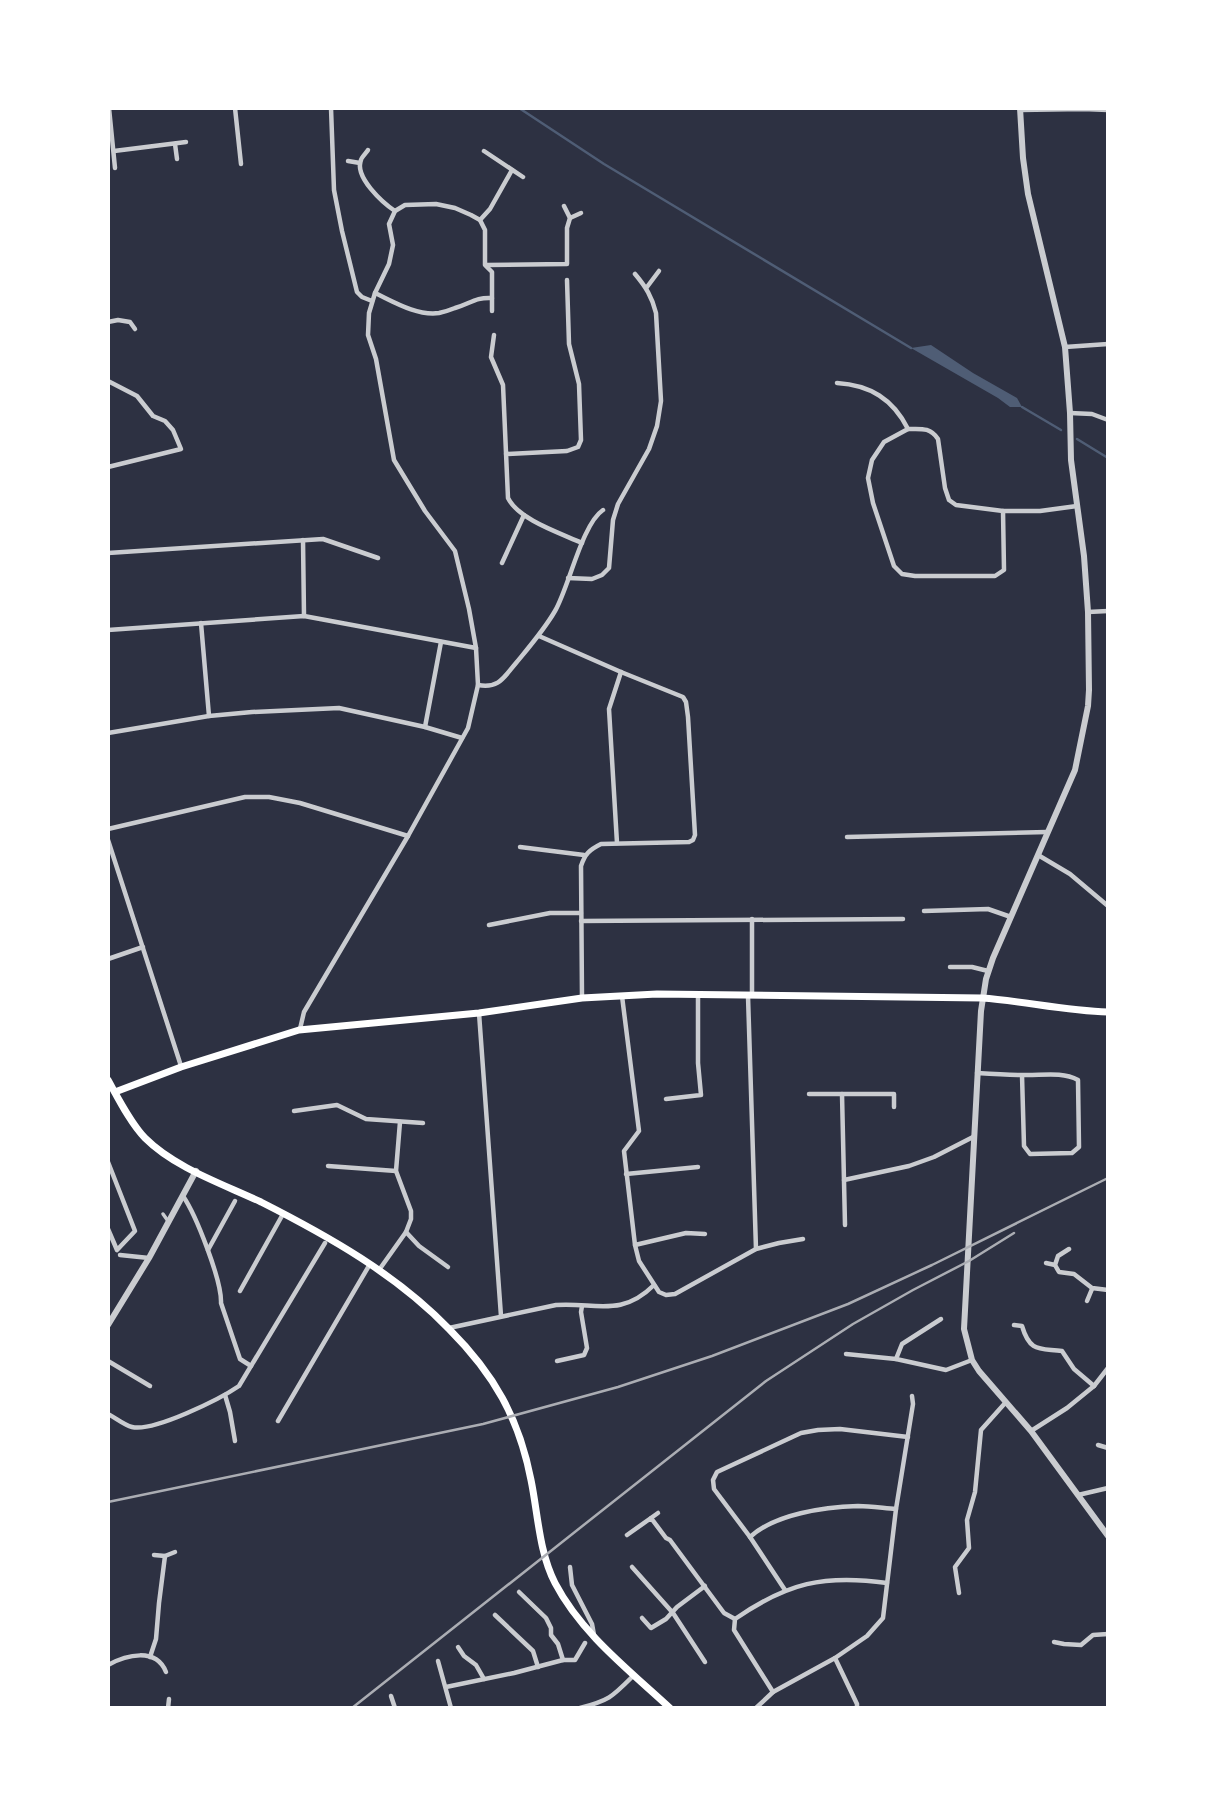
<svg xmlns="http://www.w3.org/2000/svg" width="1216" height="1816" font-family="Cabin,sans-serif">
<rect width="100%" height="100%" fill="#2d3142"/>
<polygon fill="#4f5d75" points="931,345 973,373 1017,398 1022,407 1010,407 998,398 911,348"/>
<g fill="none" stroke-linecap="round" stroke-linejoin="round">
<g stroke="#4f5d75" stroke-width="2.5">
<polyline points="519,108 604,164 911,348"/>
<polyline points="1022,407 1061,430"/>
<polyline points="1077,439 1108,458"/>
</g>
<polyline stroke="#caccd0" stroke-width="3.5" points="163,1214 168,1221"/>
<g stroke="#caccd0" stroke-width="4.5">
<polyline points="109,108 115,168"/>
<polyline points="235,108 241,164"/>
<polyline points="331,108 334,190 342,231 357,292 362,297 372,301"/>
<polyline points="1020,110 1083,109 1108,110"/>
<polyline points="175,144 177,159"/>
<path d="M368 150C367 152 361 158 361 160 354 177 383 203 395 211"/>
<polyline points="114,151 186,142"/>
<polyline points="484,151 523,177"/>
<polyline points="348,161 360,163"/>
<polyline points="570,218 581,213"/>
<polyline points="480,220 490,209 512,170"/>
<polyline points="486,265 567,264 567,228 570,218 564,206"/>
<polyline points="647,287 659,271"/>
<path d="M375 293C394 302 417 316 439 313 444 312 450 310 455 308 470 304 475 297 492 298"/>
<polyline points="108,322 118,320 130,322 135,329"/>
<path d="M494 335 491 357 503 385 508 498C519 520 560 533 582 543"/>
<polyline points="1065,347 1108,344"/>
<polyline points="108,381 137,396 153,416 165,421 173,430 181,449 108,467"/>
<path d="M837 383C870 385 893 399 908 429 921 429 930 427 938 439L945 488 949 500 956 505 1003 511H1040L1077 506"/>
<polyline points="1070,413 1092,414 1108,420"/>
<polyline points="908,429 884,442 872,460 868,478 873,503 894,566 902,574 915,576 995,576 1004,570 1003,511"/>
<polyline points="506,454 567,451 578,447 581,440 579,384 569,344 567,280"/>
<polyline points="303,540 304,616"/>
<polyline points="108,553 323,539 378,558"/>
<polyline points="502,563 524,515"/>
<path d="M568 578 592 579 602 575 609 568 613 520 618 504 649 449 657 426 661 401 656 313C652 297 646 287 635 274"/>
<polyline points="1088,612 1108,611"/>
<polyline points="201,623 209,716"/>
<polyline points="108,630 304,616 476,648"/>
<path d="M539 636 621 672 683 697 686 702 688 717 695 835 693 840 689 842 601 844C589 850 585 854 581 866L582 998"/>
<path d="M478 685C499 689 504 677 516 663 530 646 544 630 555 611 569 587 582 524 603 510"/>
<polyline points="425,727 441,642"/>
<polyline points="108,733 209,716 252,712 339,708 425,727 462,738"/>
<polyline points="108,829 245,797 269,797 300,803 408,836"/>
<polyline points="847,837 1047,832"/>
<polyline points="108,840 181,1066"/>
<polyline points="617,843 609,709 621,672"/>
<polyline points="520,847 584,855"/>
<polyline points="1038,855 1070,874 1108,906"/>
<polyline points="924,911 988,909 1011,917"/>
<polyline points="581,921 903,919"/>
<polyline points="489,925 550,913 581,913"/>
<polyline points="108,959 143,947"/>
<polyline points="950,967 972,967 988,971"/>
<polyline points="752,995 752,919"/>
<polyline points="622,996 639,1131 624,1151 635,1245 639,1261 659,1292 666,1295 675,1294 756,1249 779,1243 803,1239"/>
<polyline points="748,996 756,1249"/>
<polyline points="479,1013 501,1316"/>
<polyline points="300,1029 304,1012 408,836 468,728 478,685 476,648 469,609 455,551 425,511 394,460 376,359 368,335 369,313 375,293 389,264 393,245 389,224 395,211 405,205 436,204 455,208 471,215 480,220 485,230 485,265 492,272 492,311"/>
<path d="M977 1073C992 1074 1007 1075 1022 1075 1040 1076 1061 1071 1078 1080L1079 1147 1072 1153 1030 1154 1024 1146 1022 1075"/>
<polyline points="809,1094 842,1094"/>
<polyline points="666,1099 701,1095 698,1063 698,995"/>
<polyline points="294,1111 337,1105 366,1119 423,1123"/>
<polyline points="108,1162 135,1231 117,1250 108,1229"/>
<polyline points="328,1166 396,1171"/>
<polyline points="626,1174 698,1167"/>
<polyline points="844,1180 909,1166 934,1157 973,1137"/>
<path d="M183 1196C196 1215 222 1281 221 1303L240 1359 251 1366"/>
<polyline points="845,1225 842,1094 894,1094 894,1107"/>
<polyline points="406,1232 419,1246 448,1267"/>
<polyline points="635,1245 686,1233 705,1234"/>
<polyline points="1069,1249 1058,1256 1055,1265 1059,1272 1074,1274 1092,1288 1108,1290"/>
<polyline points="208,1250 235,1201"/>
<polyline points="120,1255 149,1258"/>
<polyline points="1046,1263 1055,1265"/>
<polyline points="379,1270 406,1232 411,1219 411,1211 396,1171 400,1122"/>
<polyline points="240,1291 283,1214"/>
<polyline points="1087,1301 1092,1289"/>
<path d="M1014 1325 1022 1326C1030 1353 1040 1348 1062 1351L1074 1369 1094 1386"/>
<path d="M449 1328 556 1305C595 1302 621 1318 654 1285"/>
<polyline points="846,1354 896,1359 946,1370 972,1360"/>
<polyline points="896,1359 902,1344 941,1319"/>
<polyline points="108,1361 150,1386"/>
<polyline points="557,1361 584,1355 587,1348 581,1312 582,1306"/>
<polyline points="225,1395 230,1412 235,1441"/>
<path d="M108 1414C116 1418 124 1425 132 1427 154 1432 220 1399 239 1386L325 1243"/>
<polyline points="278,1421 370,1264"/>
<polyline points="1031,1431 1067,1408 1094,1386 1108,1368"/>
<polyline points="1098,1445 1108,1448"/>
<polyline points="1078,1495 1108,1488"/>
<polyline points="651,1518 658,1513"/>
<polyline points="627,1535 651,1518 666,1538 670,1540 724,1613 735,1619"/>
<path d="M750 1537C775 1514 824 1507 858 1506 870 1506 883 1508 896 1509"/>
<polyline points="154,1555 165,1556 175,1552"/>
<polyline points="570,1567 572,1585 592,1624 594,1635"/>
<polyline points="632,1567 673,1613 705,1662"/>
<polyline points="785,1590 750,1537 714,1489 713,1480 717,1472 801,1433 818,1430 840,1429 908,1437"/>
<polyline points="519,1592 546,1618 551,1628 551,1635 558,1644 563,1660"/>
<polyline points="959,1593 955,1567 969,1548 967,1520 975,1492 981,1430 1006,1402"/>
<polyline points="495,1615 533,1651 538,1667"/>
<polyline points="642,1618 651,1628 666,1619 677,1607 705,1586"/>
<polyline points="1054,1642 1064,1644 1081,1645 1093,1635 1108,1634"/>
<polyline points="458,1647 464,1656 476,1665 484,1679"/>
<polyline points="150,1657 156,1639 159,1603 165,1556"/>
<polyline points="835,1658 857,1704 857,1708"/>
<polyline points="438,1661 451,1708"/>
<path d="M108 1665C126 1655 156 1647 166 1672"/>
<polyline points="446,1687 514,1673 563,1660 575,1660 585,1643"/>
<path d="M773 1692 734 1630 735 1619C787 1583 824 1574 887 1583"/>
<polyline points="391,1696 395,1708"/>
<polyline points="168,1708 169,1699"/>
<path d="M580 1708C610 1700 612 1697 634 1675"/>
<polyline points="756,1708 773,1692 835,1658 867,1636 883,1618 896,1509 913,1404 912,1396"/>
</g>
<g stroke="#caccd0" stroke-width="6">
<polyline points="1020,108 1023,158 1028,194 1065,347 1070,413 1071,460 1084,556 1088,612 1089,690 1088,706 1075,770 993,958 986,979 981,1011 964,1329 972,1360 979,1371 1031,1431 1108,1536"/>
<polyline points="108,1325 149,1258 196,1171"/>
</g>
<g stroke="#fff" stroke-width="7">
<path d="M108 1080C118 1098 131 1124 145 1138 175 1168 223 1184 261 1202 328 1236 396 1274 449 1329 494 1374 519 1418 531 1480 538 1514 539 1552 555 1583 581 1633 629 1670 670 1708"/>
<path d="M115 1092 181 1067 299 1030 479 1013 582 998 657 994 982 998C1024 1001 1065 1011 1108 1012"/>
</g>
<g stroke="#abadb3" stroke-width="2.5">
<polyline points="108,1502 483,1424 618,1387 712,1356 848,1304 932,1265 1108,1178"/>
<polyline points="352,1708 766,1381 853,1324 913,1290 969,1261 1014,1233"/>
</g>
</g>
<rect width="1216" height="1816" fill="none" stroke="#ffffff" stroke-width="220"/>
</svg>
